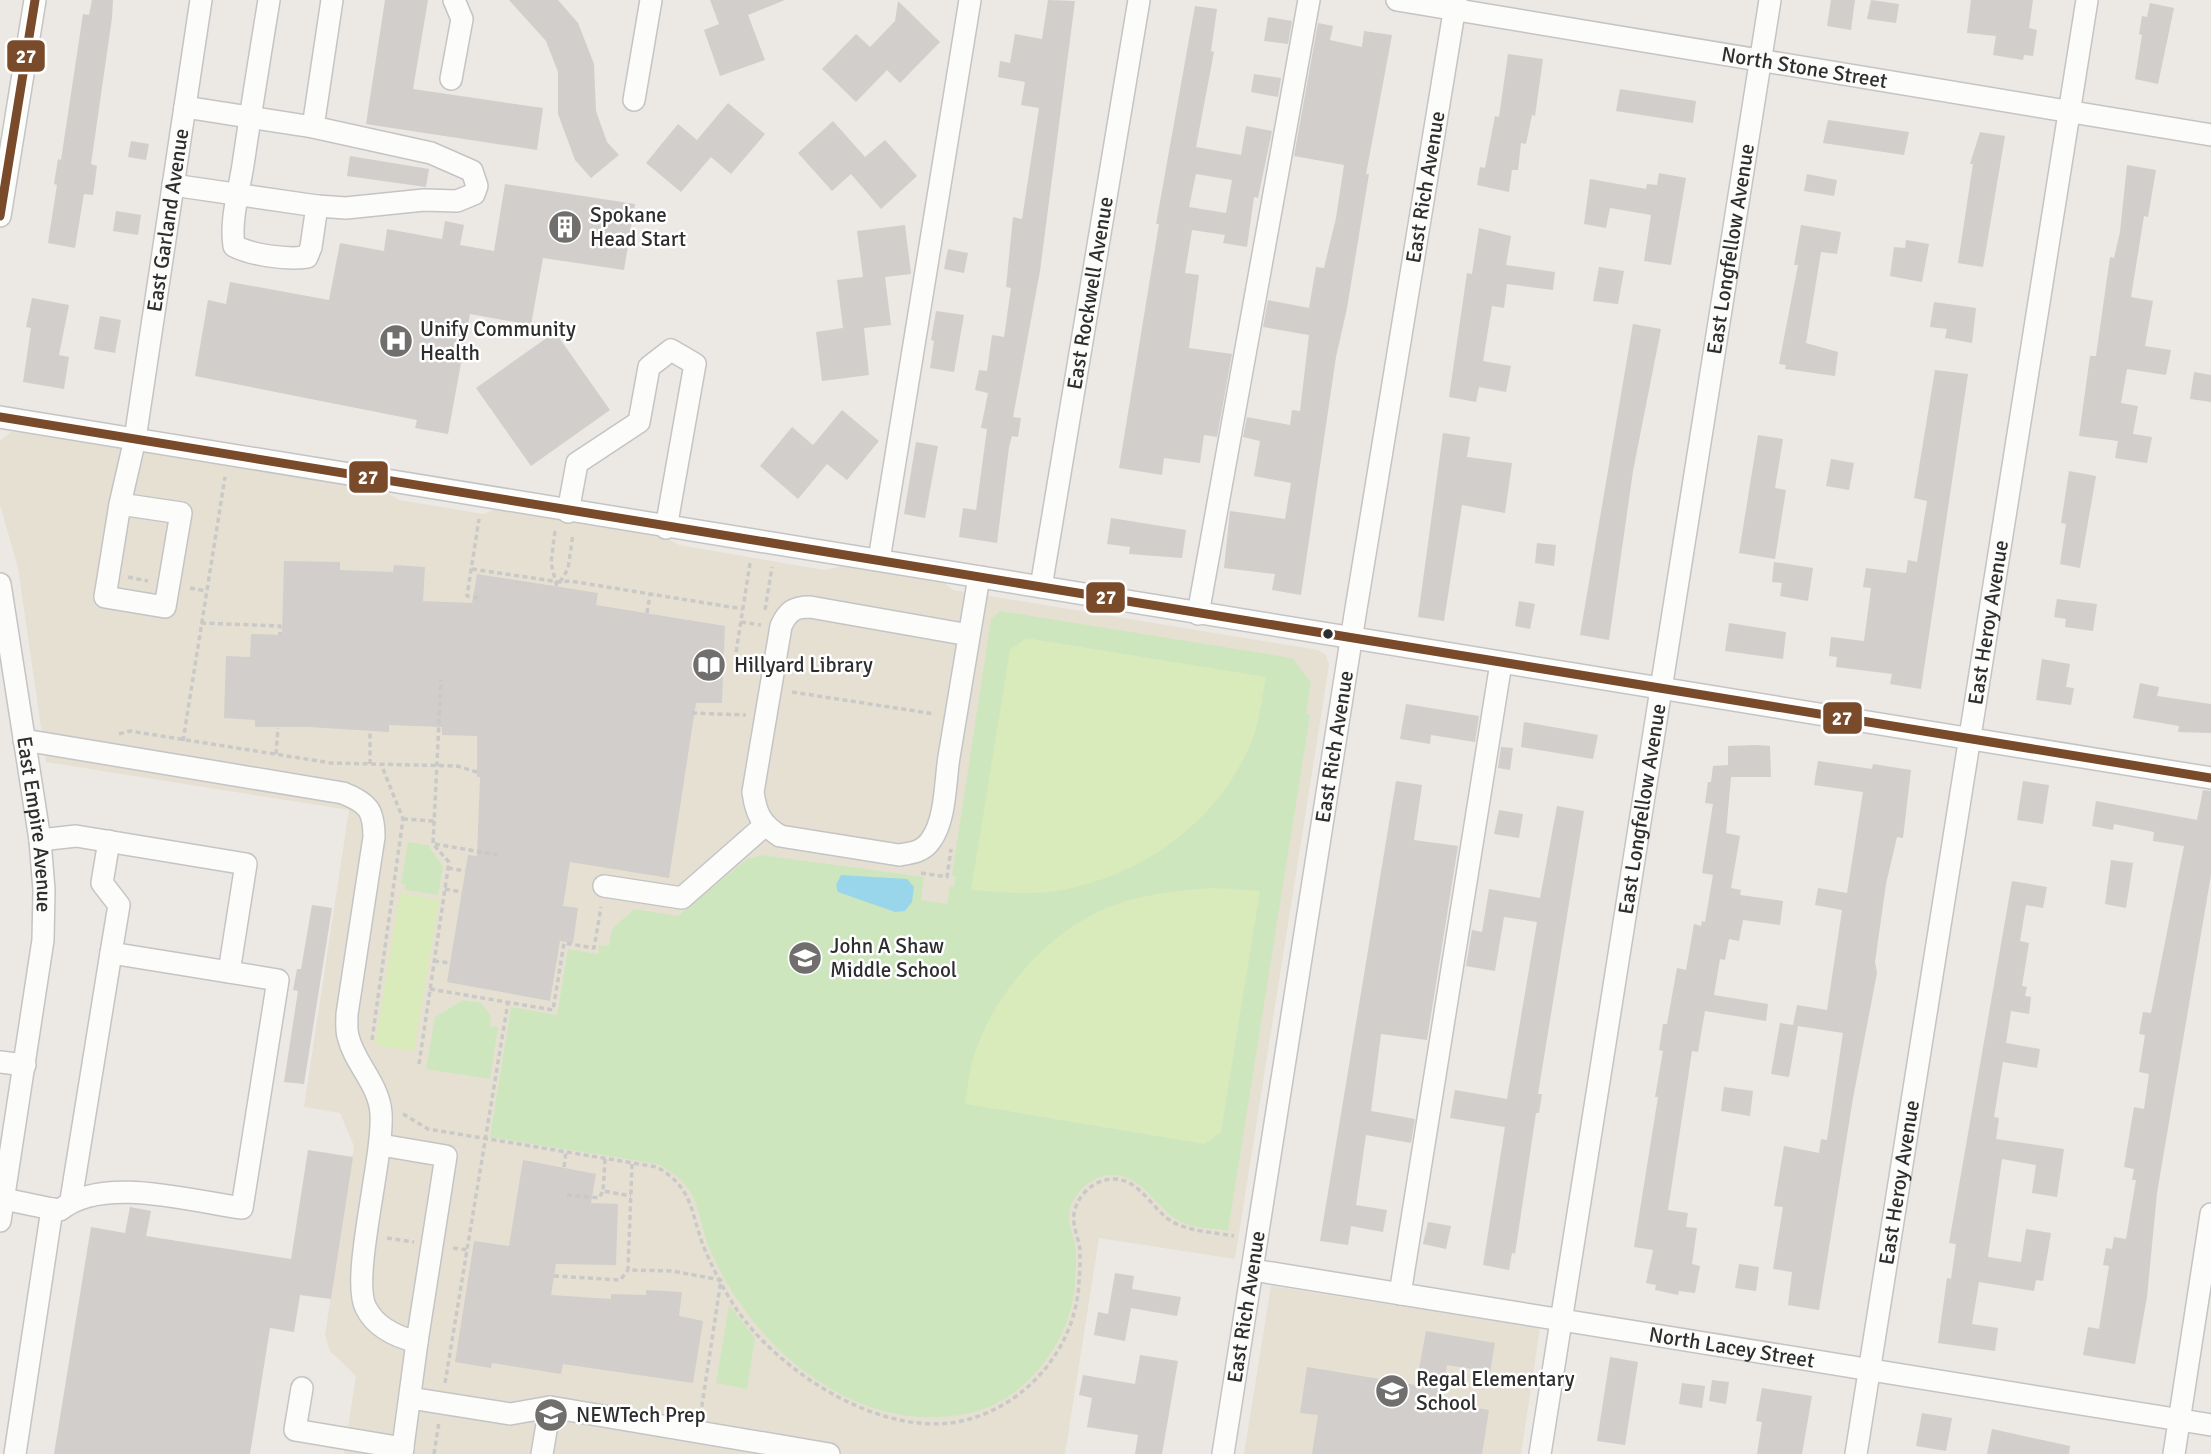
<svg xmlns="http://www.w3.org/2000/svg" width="2211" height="1454" font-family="Signika,sans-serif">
<rect width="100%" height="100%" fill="#ece8e4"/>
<g fill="#e6e0d3">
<polygon points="27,430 381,489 399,500 483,514 499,508 661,534 679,545 824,570 846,565 939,578 953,590 1318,650 1326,655 1329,665 1235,1259 1099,1238 1065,1454 344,1454 356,1376 330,1351 325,1335 354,1146 340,1113 304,1107 349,810 46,762 18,568 0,505 0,441 11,432"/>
<polygon points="1271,1286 1540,1328 1521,1454 1244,1454"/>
</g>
<g fill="#cee6be">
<path d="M1000 611 1292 658 1311 682 1306 714 1310 715 1228 1231C1214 1228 1194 1229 1181 1222 1156 1209 1145 1177 1114 1175 1091 1174 1069 1196 1069 1218 1069 1227 1074 1236 1075 1244 1077 1256 1076 1269 1075 1281 1073 1338 1028 1400 970 1413 859 1438 755 1351 712 1254 693 1211 705 1189 657 1164L490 1137 511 1007 557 1015 568 949 598 954 599 945 609 946 612 929 634 909 678 916 747 859 762 855 924 877 921 900 947 904 950 886 954 887 956 877 952 875 991 619Z"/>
<polygon points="408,842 428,845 443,867 438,895 405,890 406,885 401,884"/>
<polygon points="463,1000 481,1003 491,1016 490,1026 498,1027 490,1079 426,1069 435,1017"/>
<polygon points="729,1305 755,1338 747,1389 716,1383"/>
</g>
<g fill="#d9eabb">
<path d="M1026 638 1266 677C1262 696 1260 717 1254 735 1223 818 1147 874 1062 890 1032 896 1001 892 971 890L1010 650Z"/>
<path d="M1215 888 1260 891 1221 1132 1205 1144 965 1104C968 1085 970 1064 977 1047 1000 985 1056 924 1120 903 1151 893 1182 890 1215 888Z"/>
<polygon points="400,893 439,900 414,1051 375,1045"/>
</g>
<polygon fill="#99d6ec" points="841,875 907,879 914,887 912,902 905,911 895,912 838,892 836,885"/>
<g fill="#d1cecb" fill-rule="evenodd">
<polygon points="92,0 113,0 112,18 91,164 97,166 93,195 84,194 75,248 48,243 57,185 54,184 58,159 61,160 83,14 89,15"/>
<polygon points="385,0 428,0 413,89 543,108 537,150 366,124"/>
<polygon points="509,0 558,0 578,23 594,64 596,111 607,142 619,155 591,178 575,160 558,114 558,72 546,41"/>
<polygon points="710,0 785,0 748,15 765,60 720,76 704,30 719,24"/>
<polygon points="1048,0 1075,1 1040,271 1013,417 1021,418 1018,437 1012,436 1009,447 997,543 959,537 963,508 976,510 987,429 981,428 988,393 975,390 979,370 987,371 992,335 1004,337 1011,288 1006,287 1013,217 1022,219 1039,108 1021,105 1025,82 998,77 1000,61 1010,63 1015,34 1042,39"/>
<polygon points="1831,0 1855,0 1851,30 1827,26"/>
<polygon points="1871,0 1899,4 1896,23 1867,19"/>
<polygon points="1971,0 2033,0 2029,28 2037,30 2033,56 2024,55 2023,60 1993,55 1996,36 1967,33"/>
<polygon points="898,1 940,42 900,83 887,70 856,102 822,69 856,34 870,47 895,21"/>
<polygon points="2150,3 2174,8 2158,84 2135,79 2142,35 2139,34 2142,16 2147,17"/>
<path d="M1195 6 1217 9 1211 51 1214 52 1196 147 1241 155 1246 126 1272 131 1258 198 1254 197 1247 247 1223 243 1225 235 1192 230 1185 273 1199 275 1189 348 1232 354 1217 437 1204 435 1200 463 1164 458 1162 475 1119 468 1159 224H1156ZM1196 174 1232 180 1226 213 1189 207Z"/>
<polygon points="1268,17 1292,21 1288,44 1264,41"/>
<polygon points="1318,23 1333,26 1330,40 1362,47 1364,31 1392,35 1366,174 1369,174 1347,308 1336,357 1301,595 1272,590 1275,574 1224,568 1230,511 1285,519 1291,483 1254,476 1260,441 1243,437 1247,417 1290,425 1292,410 1300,411 1309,335 1263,327 1268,300 1309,308 1316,267 1324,268 1336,218 1344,165 1294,156"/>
<polygon points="1508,54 1543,59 1535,116 1532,115 1526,144 1521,143 1518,170 1512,170 1509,192 1477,185 1480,167 1485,168 1495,116 1499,117"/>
<polygon points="1254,74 1281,78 1278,97 1251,92"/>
<polygon points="1620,89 1696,101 1693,123 1616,111"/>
<polygon points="728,103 765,134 731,174 711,157 681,192 646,163 678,124 697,140"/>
<polygon points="1828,120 1909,132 1904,155 1823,143"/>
<polygon points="833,121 865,157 885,140 917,176 881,209 851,174 832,191 798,153"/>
<polygon points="1980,132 2005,136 1983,267 1958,263 1973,164 1970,164"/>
<polygon points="131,141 149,144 146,160 128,157"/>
<polygon points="350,156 429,169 426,187 347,176"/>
<polygon points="2127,165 2156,170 2148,217 2144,216 2131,297 2153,301 2145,346 2171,350 2166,375 2127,369 2121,403 2138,406 2133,434 2152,437 2147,463 2115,458 2118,441 2079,436 2090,356 2096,356 2110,257 2114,258 2120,232"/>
<polygon points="1659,173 1686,178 1671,265 1644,261 1651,215 1610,208 1606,228 1584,224 1590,179 1646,189 1647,184 1657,185"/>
<polygon points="1807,174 1837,180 1834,196 1804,191"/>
<polygon points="505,184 635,204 624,270 543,258 531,325 470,314 448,434 415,428 417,420 195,376 208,300 226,304 230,282 329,300 340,243 384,251 387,229 442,239 445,221 464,225 460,245 494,251"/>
<polygon points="116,211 141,215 138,235 113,231"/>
<polygon points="905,225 911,274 885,277 891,325 864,328 869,375 822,381 816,332 843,328 837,280 863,277 857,231"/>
<polygon points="1801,225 1841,232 1837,254 1821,252 1806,343 1838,352 1835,376 1785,369 1786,365 1779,364 1798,265 1794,265"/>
<polygon points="1479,228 1511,236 1506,265 1555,272 1553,290 1507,284 1504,308 1492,306 1483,361 1511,366 1506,392 1479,387 1476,402 1449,397 1467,273 1472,274"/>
<polygon points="1906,240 1929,244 1922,282 1890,276 1894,247 1905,248"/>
<polygon points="948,249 968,253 964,273 944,269"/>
<polygon points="1599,267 1624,271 1618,304 1593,301"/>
<polygon points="32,298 69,305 59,355 69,357 64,389 23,382 31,328 26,327"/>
<polygon points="1934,302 1976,308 1972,343 1945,338 1947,329 1930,327"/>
<polygon points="936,311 964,315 954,372 930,368 934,341 931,340"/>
<polygon points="100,316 121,320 115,353 94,349"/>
<polygon points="1633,324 1661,329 1633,471 1609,640 1580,635"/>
<polygon points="555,332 610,410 531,466 476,388"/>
<polygon points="1935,370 1968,374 1921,689 1890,684 1892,674 1836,667 1837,657 1829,656 1831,637 1864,641 1871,588 1863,587 1866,568 1906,573 1908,560 1917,562 1927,501 1914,498"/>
<polygon points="2194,372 2211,375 2211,402 2190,399"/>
<polygon points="842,410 879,441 847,480 827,464 798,499 760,466 792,427 813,445"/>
<polygon points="1443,433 1470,437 1467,457 1512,463 1505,513 1462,505 1444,621 1418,617"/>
<polygon points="1758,435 1783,439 1775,488 1786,490 1775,559 1739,553"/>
<polygon points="916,442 938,446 925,518 904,514"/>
<polygon points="1831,459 1854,463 1849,490 1826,486"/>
<polygon points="2069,471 2096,476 2080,568 2060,564 2066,524 2061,523"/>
<polygon points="1111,518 1186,530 1182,558 1129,554 1130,547 1107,544"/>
<polygon points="1537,543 1556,545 1554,566 1535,563"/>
<polygon points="284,561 340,562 340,570 393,572 394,565 425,567 423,601 472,603 477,574 598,593 596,605 725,626 722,703 696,703 669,878 570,862 563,906 578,908 573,943 560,941 550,1001 447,982 468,855 477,856 480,777 477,777 477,736 442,735 442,727 389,725 389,732 309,727 255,727 255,720 224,718 226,656 250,657 251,634 282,635"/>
<polygon points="1774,562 1813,568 1808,601 1780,596 1782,583 1772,582"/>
<polygon points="2057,599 2097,604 2093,631 2065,627 2066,619 2054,617"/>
<polygon points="1519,601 1535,604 1530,629 1515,626"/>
<polygon points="1729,623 1786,632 1783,659 1725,651"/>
<polygon points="2042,659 2070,664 2066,687 2074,688 2071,705 2036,700"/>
<polygon points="2140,683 2159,687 2157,696 2211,704 2211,733 2178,732 2179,726 2133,718"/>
<polygon points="1406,704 1479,716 1475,742 1431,735 1430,744 1400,739"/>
<polygon points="1524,722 1598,735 1593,759 1521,747"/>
<polygon points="1757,745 1770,746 1771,777 1731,777 1726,833 1740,836 1731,888 1741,890 1740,895 1783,901 1780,925 1743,920 1739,941 1729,939 1725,960 1720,959 1714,995 1768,1004 1766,1021 1705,1011 1698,1052 1692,1051 1668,1210 1688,1213 1686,1227 1697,1228 1692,1264 1700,1266 1695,1293 1679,1291 1678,1295 1655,1290 1656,1285 1646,1283 1653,1250 1634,1247 1658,1097 1655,1097 1663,1051 1659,1050 1663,1024 1667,1024 1677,968 1686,970 1694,924 1701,926 1702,921 1705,922 1713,875 1702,873 1713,804 1705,803 1708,782 1711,782 1713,766 1728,765 1728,746"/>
<polygon points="1501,747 1513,748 1510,770 1498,768"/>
<polygon points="1818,761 1872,769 1873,764 1911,770 1903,838 1897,837 1886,884 1875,962 1877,973 1853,1098 1819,1310 1788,1305 1792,1272 1773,1269 1783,1207 1774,1206 1784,1146 1819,1153 1821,1139 1827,1140 1843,1033 1798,1026 1789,1077 1771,1074 1780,1023 1793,1025 1797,1005 1827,1010 1842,910 1815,905 1818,888 1847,893 1863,792 1814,785"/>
<polygon points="1396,781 1422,785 1414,840 1458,846 1427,1040 1381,1034 1371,1111 1415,1119 1411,1143 1366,1135 1356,1205 1387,1210 1383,1232 1351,1226 1348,1245 1320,1241"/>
<polygon points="2023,781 2049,785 2043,824 2017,820"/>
<polygon points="2203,790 2211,791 2211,875 2157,1193 2147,1297 2135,1364 2083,1355 2088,1327 2099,1329 2109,1266 2103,1265 2106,1248 2112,1249 2114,1237 2126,1239 2136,1180 2132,1180 2134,1169 2124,1167 2134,1107 2144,1109 2149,1074 2139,1072 2145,1035 2139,1034 2143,1012 2151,1013 2184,846 2153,841 2154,832 2114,824 2113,830 2092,826 2096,801 2197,820"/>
<polygon points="1557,806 1584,811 1538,1094 1542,1094 1539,1113 1536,1113 1515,1254 1512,1253 1509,1270 1483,1265 1505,1127 1450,1118 1455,1090 1507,1099 1537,922 1504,917 1495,971 1466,966 1472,930 1482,932 1489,889 1540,898"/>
<polygon points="1499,810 1523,814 1519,838 1494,834"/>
<polygon points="2111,860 2133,863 2126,908 2105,904"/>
<polygon points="2012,881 2047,887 2043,908 2026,905 2020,941 2029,943 2022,986 2027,987 2025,996 2031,997 2029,1014 2011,1011 2006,1043 2040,1049 2037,1068 2003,1062 1994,1117 1999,1118 1996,1139 2064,1149 2057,1197 2032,1193 2036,1165 2002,1159 1988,1257 2021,1262 2026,1229 2051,1233 2043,1281 2036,1280 2034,1291 1979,1282 1972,1324 1998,1328 1995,1351 1938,1343 1947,1278 1951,1279 1956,1244 1949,1243"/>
<polygon points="312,905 332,908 304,1084 284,1082 298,991 293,990 297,969 301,969"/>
<polygon points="1724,1087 1753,1091 1750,1116 1721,1111"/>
<polygon points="308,1150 353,1157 331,1299 300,1295 294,1332 270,1328 250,1454 54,1454 91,1227 125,1233 130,1207 151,1211 146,1236 291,1259"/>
<polygon points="523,1160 596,1174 591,1203 618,1204 616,1265 556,1264 551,1295 611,1299 611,1294 646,1295 646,1290 682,1292 679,1316 703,1321 693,1383 563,1364 561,1374 492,1363 491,1368 455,1362 474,1241 509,1246"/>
<polygon points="1428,1222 1451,1226 1446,1249 1423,1244"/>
<polygon points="1739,1264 1759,1267 1756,1291 1735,1288"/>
<polygon points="1115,1273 1134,1276 1132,1289 1181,1297 1177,1316 1131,1308 1125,1341 1094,1335 1098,1312 1108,1314"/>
<polygon points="1426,1331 1495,1343 1490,1372 1447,1365 1441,1402 1489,1410 1482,1454 1312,1454 1318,1415 1300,1413 1307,1367 1416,1385"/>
<polygon points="1140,1355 1178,1361 1162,1454 1135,1454 1138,1435 1087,1427 1092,1398 1079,1395 1083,1375 1135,1384"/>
<polygon points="1610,1357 1638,1362 1625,1445 1597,1441"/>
<polygon points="1712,1380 1729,1382 1726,1404 1709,1401"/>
<polygon points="1682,1383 1705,1386 1702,1408 1679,1404"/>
<polygon points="1762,1388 1812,1396 1802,1454 1757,1454 1762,1422 1756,1421"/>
<polygon points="1922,1413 1952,1418 1946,1451 1916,1446"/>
<polygon points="1992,1429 2070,1446 2069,1454 1987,1454"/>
</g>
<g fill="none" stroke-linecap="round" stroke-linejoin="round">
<g stroke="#c5c4c5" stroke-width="24">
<g id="minor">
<path id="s1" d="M1397 0 2211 135"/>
<polyline points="451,79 462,19 454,0"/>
<polyline points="634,100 651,0"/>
<polyline points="185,107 313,127 332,0"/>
<polyline points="313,127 431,153 472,171 477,186 474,194 457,201 424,200 346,208 317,206"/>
<path d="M173 185 317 206 311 247 307 257C286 260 252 255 234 246 230 220 239 191 243 165 251 110 260 55 269 0"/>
<polyline points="0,216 35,0"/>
<polyline points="0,417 2211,778"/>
<path id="s2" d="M120 504 181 513 165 607 105 597 120 504 135 439 201 0"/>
<polyline points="568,512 577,463 639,422 649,367 671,350 695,364 666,528"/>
<polyline points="879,560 970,0"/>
<path id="s3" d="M0 584 40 840 44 890 43 940 0 1221"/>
<path id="s4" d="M1041 587 1139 0"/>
<polyline points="1198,614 1309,0"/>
<path d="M969 635 810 607C794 607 788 611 781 626L753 792C756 814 761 824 780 836L899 855C912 853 923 852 931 840 946 819 945 782 949 757 959 697 969 637 979 577"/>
<path d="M24 740 343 793C368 803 374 810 374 837L347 1014C347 1021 346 1029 348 1036 354 1063 379 1084 381 1113 384 1158 350 1279 366 1308 376 1328 397 1337 417 1342L446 1156 381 1145"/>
<polyline points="40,840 76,836 246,864 229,972"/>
<polyline points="109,841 102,883 119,905 111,953"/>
<polyline points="604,886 682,898 764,826"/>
<polyline points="0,1062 25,1065"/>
<polyline points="4,1199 52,1209 15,1454"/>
<path d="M52 1209 60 1210C102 1175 191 1201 242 1208L278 980 111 953 71 1200"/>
<path id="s5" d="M1253 1270 2211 1425"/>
<polyline points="1400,1294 1501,663"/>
<polyline points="302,1388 295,1430 403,1448"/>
<polyline points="410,1398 510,1414 550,1407 829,1454"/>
<polyline points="402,1454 417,1342"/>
<polyline points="542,1454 550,1407"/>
<path id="s6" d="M1223 1454 1355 615 1456 0"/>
<path id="s7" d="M1540 1454 1770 0"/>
<path id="s8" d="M1856 1454 2087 0"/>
<polyline points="2174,1454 2211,1214"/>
</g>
</g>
<g stroke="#c9c9c8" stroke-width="3.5" stroke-dasharray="5 3.5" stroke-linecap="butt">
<polyline points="555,531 551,563 557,587"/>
<polyline points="750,563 735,659 754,662"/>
<polyline points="472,569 560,582 570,581 743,609"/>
<polyline points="128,577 148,581"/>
<polyline points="560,582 568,569 573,534"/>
<polyline points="190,588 206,591"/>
<polyline points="478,598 467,596 479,519"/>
<polyline points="765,610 772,567"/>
<polyline points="647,613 650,594"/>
<polyline points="741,622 761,625"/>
<polyline points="201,623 280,626 280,635"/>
<polyline points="792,692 935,714"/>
<polyline points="692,713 746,715"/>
<polyline points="119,734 130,731 331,763 457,766 477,772"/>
<polyline points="183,741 225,477"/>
<polyline points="276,754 278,728"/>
<polyline points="370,764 370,732"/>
<polyline points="403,819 434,821"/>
<polyline points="435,844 498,855"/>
<polyline points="448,868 465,871"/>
<polyline points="921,873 947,877 951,849"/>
<polyline points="445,889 462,892"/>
<polyline points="434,961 450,963"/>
<polyline points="430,989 553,1010 564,943 594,948 601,907"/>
<polyline points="372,1040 403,819 381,764"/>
<polyline points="419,1064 449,862 433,844 441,680"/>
<path d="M403 1114 428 1129 657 1167C693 1188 690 1210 703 1245 711 1265 723 1289 735 1307 778 1372 884 1441 966 1420 1028 1404 1076 1347 1079 1282 1080 1272 1080 1261 1080 1250 1079 1239 1072 1225 1074 1214 1077 1195 1094 1179 1114 1179 1138 1179 1151 1206 1168 1219 1187 1232 1213 1232 1234 1236"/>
<polyline points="605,1159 603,1191 631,1196"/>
<polyline points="632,1164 628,1270 672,1271 721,1280 701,1412"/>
<polyline points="564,1167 566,1152"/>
<polyline points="567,1195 599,1198 603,1191"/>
<polyline points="387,1238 414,1242"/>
<polyline points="453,1248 468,1250"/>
<polyline points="554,1276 620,1280 628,1270"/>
<polyline points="445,1383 508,1002"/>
<polyline points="434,1454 439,1422"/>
</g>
<use href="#minor" stroke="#fcfcfb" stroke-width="21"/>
<g stroke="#fff" stroke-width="14">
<g id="bus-1">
<polyline points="0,216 35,0"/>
<polyline points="0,417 2211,778"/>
</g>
</g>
<use href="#bus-1" stroke="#7a4b2a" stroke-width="9"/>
</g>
<defs>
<g id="building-disc" transform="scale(1.75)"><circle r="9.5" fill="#706f6e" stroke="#fff"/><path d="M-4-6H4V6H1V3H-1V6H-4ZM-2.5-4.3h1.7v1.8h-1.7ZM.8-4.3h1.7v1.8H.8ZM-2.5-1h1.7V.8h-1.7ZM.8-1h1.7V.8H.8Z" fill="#fff"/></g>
<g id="hospital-disc" transform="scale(1.75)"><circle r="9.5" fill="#706f6e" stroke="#fff"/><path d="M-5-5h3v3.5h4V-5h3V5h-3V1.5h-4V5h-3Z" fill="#fff"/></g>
<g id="library-disc" transform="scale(1.75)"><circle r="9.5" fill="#706f6e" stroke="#fff"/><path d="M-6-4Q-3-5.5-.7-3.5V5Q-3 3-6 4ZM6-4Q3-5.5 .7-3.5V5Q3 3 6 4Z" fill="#fff"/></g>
<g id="school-disc" transform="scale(1.75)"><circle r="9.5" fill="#706f6e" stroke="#fff"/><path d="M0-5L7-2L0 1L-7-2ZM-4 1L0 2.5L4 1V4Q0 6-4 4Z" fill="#fff"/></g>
</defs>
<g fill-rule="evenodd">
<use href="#building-disc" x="565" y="227"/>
<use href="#hospital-disc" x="396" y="341"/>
<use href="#library-disc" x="709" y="665"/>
<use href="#school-disc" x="805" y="958"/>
<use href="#school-disc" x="1392" y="1391"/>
<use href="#school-disc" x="551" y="1415"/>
</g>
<circle fill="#2e2e2e" stroke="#fff" stroke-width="2.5" cx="1328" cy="634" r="6"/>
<g text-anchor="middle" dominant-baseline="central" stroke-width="5" stroke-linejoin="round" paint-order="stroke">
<g font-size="21" fill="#2e2e2e" stroke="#fff">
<text stroke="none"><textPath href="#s1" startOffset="413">North Stone Street</textPath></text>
<text stroke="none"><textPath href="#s6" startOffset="1283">East Rich Avenue</textPath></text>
<text stroke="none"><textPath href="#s2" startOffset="600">East Garland Avenue</textPath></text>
<text stroke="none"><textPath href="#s7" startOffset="1220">East Longfellow Avenue</textPath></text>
<text stroke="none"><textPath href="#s4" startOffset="298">East Rockwell Avenue</textPath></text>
<text stroke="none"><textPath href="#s8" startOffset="842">East Heroy Avenue</textPath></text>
<text stroke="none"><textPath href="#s6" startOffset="716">East Rich Avenue</textPath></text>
<text stroke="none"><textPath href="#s7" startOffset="653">East Longfellow Avenue</textPath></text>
<text stroke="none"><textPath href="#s3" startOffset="243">East Empire Avenue</textPath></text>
<text stroke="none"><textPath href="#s8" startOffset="275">East Heroy Avenue</textPath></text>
<text stroke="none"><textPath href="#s6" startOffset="149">East Rich Avenue</textPath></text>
<text stroke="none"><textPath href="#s5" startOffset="485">North Lacey Street</textPath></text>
</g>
<g font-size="21" fill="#2e2e2e" stroke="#fff" text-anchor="start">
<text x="590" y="215">Spokane<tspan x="590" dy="24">Head Start</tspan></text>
<text x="420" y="329">Unify Community<tspan x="420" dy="24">Health</tspan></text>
<text x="734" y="665">Hillyard Library</text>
<text x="830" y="946">John A Shaw<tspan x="830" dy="24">Middle School</tspan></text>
<text x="1416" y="1379">Regal Elementary<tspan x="1416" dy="24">School</tspan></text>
<text x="576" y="1415">NEWTech Prep</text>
</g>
</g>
<g stroke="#fff" stroke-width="2.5">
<rect x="6" y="39" width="40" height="34" rx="7" fill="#7a4b2a"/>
<rect x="348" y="460" width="41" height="34" rx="7" fill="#7a4b2a"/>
<rect x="1085" y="581" width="41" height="33" rx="7" fill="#7a4b2a"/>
<rect x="1822" y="701" width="41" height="34" rx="7" fill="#7a4b2a"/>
</g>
<g font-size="19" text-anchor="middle" font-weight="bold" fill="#fff">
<text x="26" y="63">27</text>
<text x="368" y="484">27</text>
<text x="1106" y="604">27</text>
<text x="1842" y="725">27</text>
</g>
</svg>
